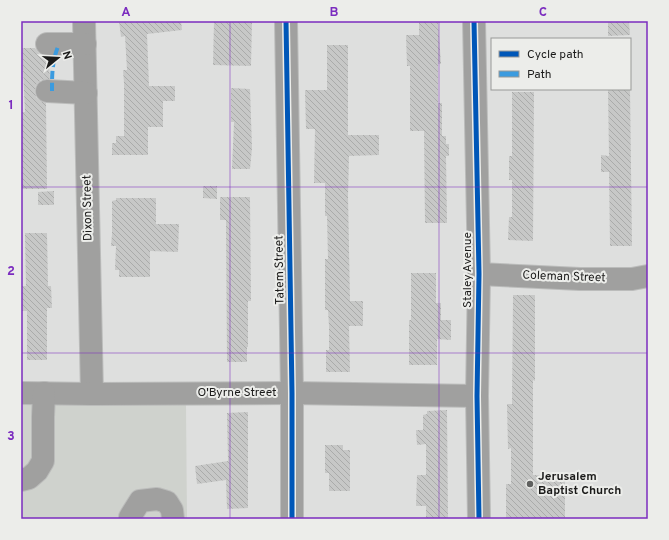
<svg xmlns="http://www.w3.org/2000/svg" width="669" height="540" font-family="Overpass,sans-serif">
<defs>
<pattern id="building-back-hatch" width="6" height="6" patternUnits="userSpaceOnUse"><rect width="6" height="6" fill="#c7c8c7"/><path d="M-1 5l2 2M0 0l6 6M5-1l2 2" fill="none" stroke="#aaabaa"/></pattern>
</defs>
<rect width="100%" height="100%" fill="#dedfde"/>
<polygon fill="#cfd2cd" points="21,405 186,405 187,519 21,519"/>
<g fill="url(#building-back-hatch)">
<polygon points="119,21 181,21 182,30 147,34 149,86 175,86 175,101 163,101 163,127 148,127 148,155 112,155 112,143 116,143 116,136 124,136 124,83 123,70 127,70 125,36 121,37"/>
<polygon points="214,21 252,21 251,66 213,65"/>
<polygon points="419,21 438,21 441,64 438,64 438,103 442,103 442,136 446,136 446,144 449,144 449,156 446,156 447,223 425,223 424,131 410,131 410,66 407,66 406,35 419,35"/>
<polygon points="608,21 629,21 630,35 608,36"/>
<polygon points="327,45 348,45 348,135 379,135 379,155 349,156 348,196 350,301 363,301 363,326 349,326 350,372 326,372 326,350 329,350 329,326 328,310 325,310 325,259 328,259 327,216 325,216 325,183 314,183 315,129 306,129 305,90 327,90"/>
<polygon points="22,48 35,48 40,55 46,56 46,64 49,64 50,79 41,80 36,85 35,91 36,97 40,101 46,103 47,189 21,189 21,112 25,112"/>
<polygon points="231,88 250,89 252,148 250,169 232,169 234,122 231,122"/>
<polygon points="608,89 630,89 632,246 610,246 609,172 601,172 601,155 609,156"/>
<polygon points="512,92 534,92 533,241 508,240 509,217 512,217 512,180 509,180 509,156 512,156"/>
<polygon points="203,186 217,186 217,199 203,198"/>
<polygon points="54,191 54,205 38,205 38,192"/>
<polygon points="220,197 250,197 250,199 251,301 248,301 248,347 247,347 247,362 227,362 226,220 220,220"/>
<polygon points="116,198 156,198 156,224 179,224 178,252 150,251 150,277 119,277 119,270 115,270 116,246 111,246 112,234 112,201 116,200"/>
<polygon points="25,233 47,233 48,286 51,286 52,308 47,308 47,360 27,360 27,311 21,311 21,286 26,286"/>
<polygon points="411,273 436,273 436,303 441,303 441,320 451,320 451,340 437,339 437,365 409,365 409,320 411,320"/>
<polygon points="513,295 535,295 535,381 533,380 533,475 565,476 565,519 506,519 506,484 511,484 511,448 508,449 507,404 512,404"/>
<polygon points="447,410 448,519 426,519 426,506 416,506 417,475 426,475 426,444 417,445 416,430 423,430 423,415 427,414 427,411"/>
<polygon points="248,412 248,508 227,509 226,480 197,484 195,466 228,461 227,413"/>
<polygon points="325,445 343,445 343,450 350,450 350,491 329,491 329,473 325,473"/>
</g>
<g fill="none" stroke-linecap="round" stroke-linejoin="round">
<g stroke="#bbbcbb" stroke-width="24">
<g id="minor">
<polyline points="84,21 92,394"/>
<polyline points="286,21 292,393 292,519"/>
<polyline points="474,21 479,274 477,396 479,519"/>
<polyline points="47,44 85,44"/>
<polyline points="47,91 86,93"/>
<polyline points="479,274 580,279 632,279 648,276"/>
<polyline points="21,393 92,394 292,393 477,396"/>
<polyline points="21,480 29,478 37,471 43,461 43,417 44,393"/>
<polyline points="130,517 140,501 157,499 167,502 172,510 173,519"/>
</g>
</g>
<use href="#minor" stroke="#a0a09f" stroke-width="22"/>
<path stroke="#3b9bdf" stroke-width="4" stroke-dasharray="8 4" stroke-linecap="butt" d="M52 91C52 73 52 61 59 44"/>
<g stroke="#ecedea" stroke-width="8">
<g id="cycleway">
<polyline points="286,21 292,393 292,519"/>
<polyline points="474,21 479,274 477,396 479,519"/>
</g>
</g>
<use href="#cycleway" stroke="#0057b8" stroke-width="5"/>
</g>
<path fill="none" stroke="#7b2cbf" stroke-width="1" stroke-opacity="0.55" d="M230 21V519M439 21V519M21 187H648M21 353H648"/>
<circle fill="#5f605f" stroke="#ecedea" stroke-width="1.5" cx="530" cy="484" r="4"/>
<g text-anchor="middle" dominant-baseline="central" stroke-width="4" stroke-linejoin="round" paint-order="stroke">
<g font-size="12" fill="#1b1b1a" stroke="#ecedea">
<text transform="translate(88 208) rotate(-91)">Dixon Street</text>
<text transform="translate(280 270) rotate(-91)">Tatem Street</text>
<text transform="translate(468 270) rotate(-90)">Staley Avenue</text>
<text transform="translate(564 277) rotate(2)">Coleman Street</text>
<text x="237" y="393">O'Byrne Street</text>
</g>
<g font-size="12" font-weight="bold" fill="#1b1b1a" stroke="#ecedea" text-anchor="start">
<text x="538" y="477">Jerusalem<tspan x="538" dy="14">Baptist Church</tspan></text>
</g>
</g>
<rect width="669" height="540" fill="none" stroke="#ecedea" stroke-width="44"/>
<rect x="491" y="38" width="140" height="52" fill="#ecedea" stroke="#989997"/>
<rect x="499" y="51" width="20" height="6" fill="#0057b8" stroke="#989997"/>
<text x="527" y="58" font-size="12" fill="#1b1b1a">Cycle path</text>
<rect x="499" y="71" width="20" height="6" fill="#3b9bdf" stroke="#989997"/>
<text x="527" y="78" font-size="12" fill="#1b1b1a">Path</text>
<g transform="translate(58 58) rotate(72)" stroke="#ecedea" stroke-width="3" paint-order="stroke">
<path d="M0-3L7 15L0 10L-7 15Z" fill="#1b1b1a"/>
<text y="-6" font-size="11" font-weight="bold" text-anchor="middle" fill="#1b1b1a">N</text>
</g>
<rect x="22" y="22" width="625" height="496" fill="none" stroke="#7b2cbf" stroke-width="1.5"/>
<g font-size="13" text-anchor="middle" font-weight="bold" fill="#7b2cbf">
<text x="126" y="16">A</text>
<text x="334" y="16">B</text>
<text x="543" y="16">C</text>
<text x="11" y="109">1</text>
<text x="11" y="275">2</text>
<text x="11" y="440">3</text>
</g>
</svg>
